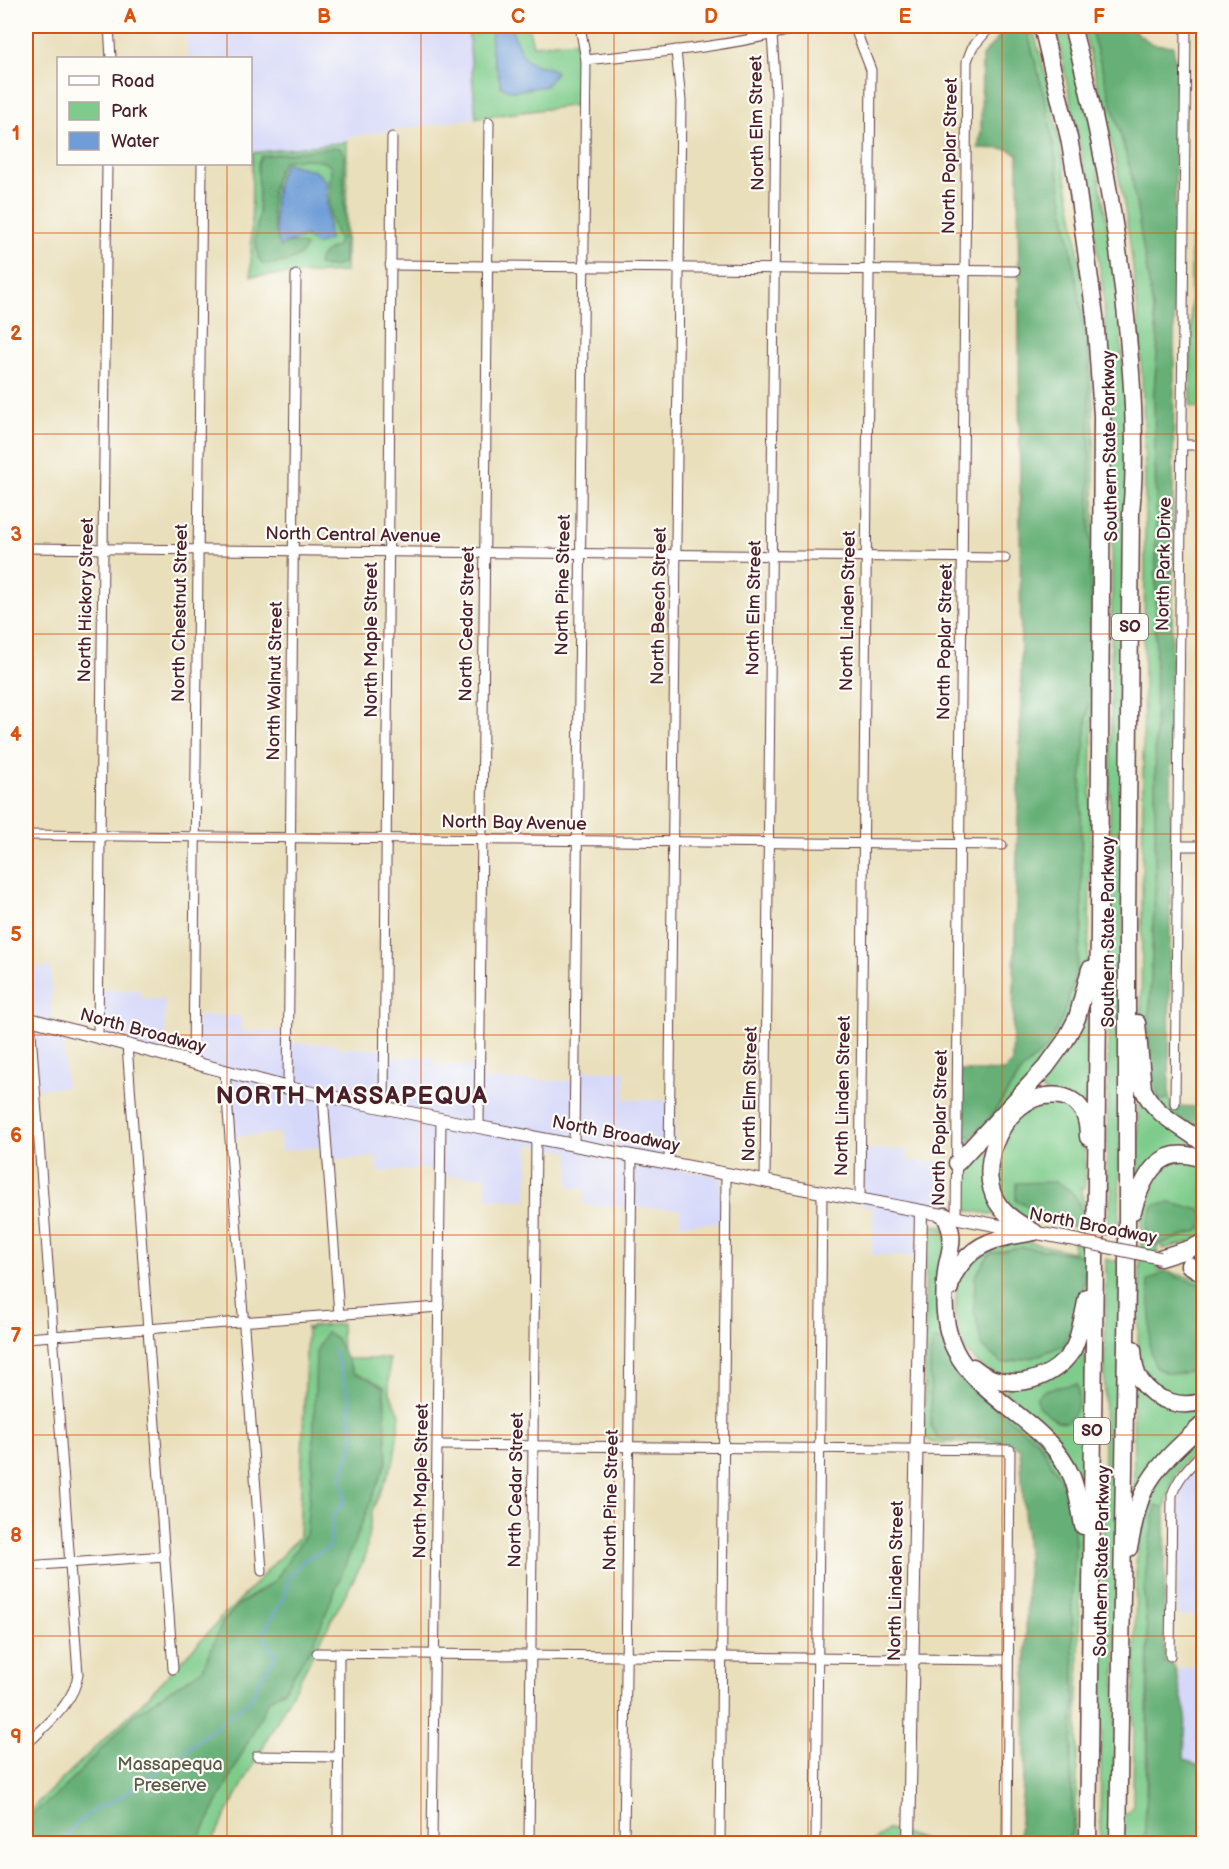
<svg xmlns="http://www.w3.org/2000/svg" width="1229" height="1869" font-family="'Balsamiq Sans',sans-serif">
<rect width="100%" height="100%" fill="#fdfcf7"/>
<filter id="ink" filterUnits="userSpaceOnUse"><feTurbulence type="fractalNoise" baseFrequency=".0167" numOctaves="2"/><feDisplacementMap in="SourceGraphic" scale="12" xChannelSelector="R" yChannelSelector="G"/><feConvolveMatrix kernelMatrix="1 2 1 2 8 2 1 2 1" color-interpolation-filters="sRGB"/></filter>
<filter id="wash" filterUnits="userSpaceOnUse"><feTurbulence type="fractalNoise" baseFrequency=".008" numOctaves="4" result="noise"/><feDisplacementMap in="SourceGraphic" scale="24" xChannelSelector="R" yChannelSelector="G"/><feGaussianBlur stdDeviation="1.35" result="paint"/><feColorMatrix in="noise" values="0 0 0 0 0 0 0 0 0 0 0 0 0 0 0 0 0 1.4 0 .05"/><feComposite in="paint" operator="in"/></filter>
<g filter="url(#wash)">
<rect width="100%" height="100%" fill="#e9dfbb"/>
<g fill="#d5d8f9">
<polygon points="185,26 468,26 476,118 347,137 347,142 252,153 250,58 188,58"/>
<polygon points="51,967 51,1033 63,1037 66,1087 38,1089 36,1068 26,1069 26,968"/>
<polygon points="103,990 140,990 141,999 165,999 165,1063 102,1047"/>
<polygon points="197,1016 241,1016 241,1031 292,1032 292,1043 337,1044 337,1048 387,1049 388,1057 432,1056 433,1066 483,1066 484,1080 578,1081 578,1070 625,1071 625,1099 675,1101 674,1168 721,1177 720,1223 680,1224 680,1209 584,1205 584,1188 569,1188 570,1152 529,1144 527,1200 487,1199 486,1176 436,1176 435,1168 378,1172 376,1157 321,1161 320,1147 281,1151 279,1133 233,1137 229,1082 197,1073"/>
<polygon points="862,1149 907,1150 907,1161 949,1162 947,1219 918,1218 916,1257 872,1255 873,1209 861,1205"/>
<polygon points="1203,1462 1203,1616 1177,1616 1179,1502 1182,1488 1186,1479"/>
<polygon points="1203,1667 1203,1770 1180,1766 1178,1668"/>
</g>
<g fill="#7ecc8b" stroke="#64765b" stroke-width="1.5">
<polygon points="468,26 528,26 533,45 575,41 578,65 577,105 476,118"/>
<path d="M1026 26H1032L1050 92 1075 226 1091 357 1094 440V614L1089 931C1088 946 1089 963 1086 978 1073 1048 1015 1095 967 1144L964 1141V1134L969 1136 986 1124 1023 1069 1047 1048 1062 1019 1076 974 1082 930 1081 781 1091 680 1089 356 1047 107Z"/>
<polygon points="1054,26 1066,26 1087,106 1118,289 1128,450 1119,1236 1106,1233 1112,1188 1107,1186 1113,448 1103,289 1085,171 1059,44"/>
<path d="M1083 26H1090L1131 172 1158 340 1154 394 1156 503 1155 884 1148 1046 1160 1100 1170 1099 1173 1119 1153 1100 1141 1052C1142 913 1143 775 1144 637 1146 511 1147 383 1132 259 1123 179 1102 103 1083 26Z"/>
<polygon points="347,142 346,272 251,276 252,153"/>
<polygon points="1191,237 1203,237 1203,408 1191,407"/>
<polygon points="1088,1014 1089,1105 1085,1108 1044,1092 1036,1082 1084,1015"/>
<polygon points="1138,1091 1203,1148 1138,1175"/>
<polygon points="1064,1100 1085,1126 1085,1188 1080,1188 1088,1218 1086,1289 1070,1350 1043,1372 1013,1379 986,1371 965,1351 955,1316 957,1281 972,1257 1018,1240 1073,1252 1074,1226 1035,1220 1027,1217 1024,1219 998,1196 997,1149 1013,1121 1031,1105"/>
<polygon points="983,1144 989,1151 1002,1216 967,1210 963,1205 964,1171"/>
<polygon points="1180,1159 1203,1164 1203,1239 1162,1249 1163,1246 1157,1245 1158,1270 1203,1280 1203,1397 1173,1400 1152,1387 1141,1369 1138,1344 1142,1201 1162,1166"/>
<path d="M929 1225 942 1226C956 1241 938 1278 937 1297 936 1311 938 1324 942 1338 961 1394 1027 1413 1058 1460 1071 1479 1076 1502 1081 1524L1076 1823 1073 1843H1068L1073 1827 1071 1760 1075 1702 1072 1608 1075 1548 1072 1498 1039 1443 957 1376 943 1341H933L930 1360 931 1426 938 1439 951 1440 983 1437 1009 1443H933L924 1437 926 1232H929Z"/>
<path d="M1106 1259 1120 1263 1114 1826 1133 1807 1136 1563C1139 1539 1142 1513 1153 1491 1164 1467 1185 1448 1203 1430V1441C1178 1466 1172 1474 1165 1509L1156 1507 1148 1550 1144 1594 1148 1644 1146 1794 1204 1843 1097 1844 1100 1840Z"/>
<polygon points="341,1324 342,1359 389,1359 389,1391 400,1414 394,1460 372,1511 365,1558 211,1843 26,1844 26,1814 140,1705 219,1621 219,1618 233,1607 299,1537 307,1327 310,1330 310,1327"/>
<polygon points="1080,1348 1085,1350 1086,1362 1084,1487 1082,1489 995,1392 997,1387 1007,1391 1009,1387"/>
<polygon points="1133,1377 1142,1388 1204,1405 1203,1419 1134,1497"/>
<polygon points="888,1829 936,1843 870,1844"/>
</g>
<g fill="#66b077" stroke="#586851" stroke-width="1.5">
<polygon points="1004,26 1026,26 1047,107 1089,356 1091,680 1081,781 1082,930 1076,974 1062,1019 1047,1048 1023,1069 986,1124 969,1137 960,1132 960,1071 1004,1071 1012,1063 1021,692 1018,154 1008,149 978,148 981,131 982,56 998,38"/>
<polygon points="1090,26 1127,26 1152,44 1173,46 1176,66 1169,1099 1159,1100 1148,1046 1155,884 1156,503 1154,394 1158,340 1131,172"/>
<path d="M339 147 344 153V263C335 268 328 268 318 265 319 254 328 250 337 246L339 239C325 218 330 190 331 166 318 157 300 158 284 161 267 186 269 219 281 246 289 242 298 242 306 246 299 263 280 264 263 264L259 259 255 240 259 214 258 164 261 156Z"/>
<polygon points="1171,1106 1203,1107 1203,1138 1173,1119"/>
<path d="M1055 1182C1081 1193 1078 1204 1086 1229L1045 1221 1025 1205 1016 1201V1183Z"/>
<polygon points="1169,1203 1201,1210 1203,1212 1203,1225 1198,1231 1157,1245 1144,1242 1148,1221 1154,1205"/>
<polygon points="1022,1247 1088,1256 1081,1299 1064,1345 1034,1357 1002,1364 982,1346 974,1309 975,1277 989,1254"/>
<path d="M1167 1271 1176 1277 1203 1285 1204 1360C1189 1375 1172 1378 1155 1367L1149 1344 1151 1317 1148 1281Z"/>
<polygon points="326,1332 336,1339 354,1373 368,1378 384,1387 387,1461 314,1643 284,1690 269,1700 197,1843 26,1843 26,1819 61,1791 136,1713 203,1669 222,1623 239,1604 274,1582 306,1534 313,1455 316,1352"/>
<path d="M933 1340 943 1341 957 1376 1039 1443 1072 1499 1075 1548 1072 1608 1075 1702 1071 1760 1073 1827 1068 1843H1018L1025 1762 1027 1555 1020 1448C1008 1443 995 1438 982 1437 967 1437 953 1441 938 1439L931 1426 930 1360Z"/>
<path d="M1077 1384C1080 1398 1078 1412 1066 1422L1057 1421 1038 1406 1037 1396 1047 1389Z"/>
<path d="M1156 1506 1165 1509C1167 1561 1162 1612 1165 1663L1174 1665 1186 1715 1184 1759 1203 1768V1843H1144L1148 1769V1644L1144 1594 1148 1550Z"/>
</g>
<g fill="#6e9dd7" stroke="#5c5e81" stroke-width="1.5">
<path d="M504 26 511 29C518 41 519 58 534 64 544 68 546 64 556 72L546 86 513 91 501 87C498 66 485 49 494 27Z"/>
<path d="M286 163 315 171 326 181 329 240 316 245 305 236 280 246C272 225 272 182 286 163Z"/>
</g>
<g fill="none" stroke-linecap="round" stroke-linejoin="round">
<polyline stroke="#6e9dd7" stroke-width="2" points="61,1844 71,1829 96,1808 114,1801 172,1761 251,1699 260,1678 277,1654 269,1647 263,1633 283,1598 289,1577 305,1559 329,1548 333,1515 343,1504 345,1492 341,1477 354,1440 350,1417 350,1400 334,1350"/>
</g>
</g>
<g filter="url(#ink)">
<g fill="none" stroke-linecap="round" stroke-linejoin="round">
<g stroke="#623c41" stroke-width="11">
<g id="street">
<polyline points="109,26 111,58"/>
<polyline points="854,26 871,70 860,1199"/>
<path d="M586 60C660 52 733 47 805 26"/>
<polyline points="390,265 1015,271"/>
<polyline points="1182,445 1204,445"/>
<polyline points="26,548 1005,558"/>
<polyline points="26,835 1002,845"/>
<polyline points="1177,846 1204,846"/>
<polyline points="98,1037 107,164"/>
<polyline points="127,1045 173,1669"/>
<polyline points="193,1063 202,164"/>
<polyline points="225,1071 262,1571"/>
<polyline points="288,1088 296,275"/>
<polyline points="323,1095 339,1314"/>
<polyline points="1175,1103 1186,26"/>
<polyline points="384,1107 392,137"/>
<polyline points="479,1127 489,122"/>
<polyline points="574,1145 586,60 580,26"/>
<polyline points="669,1163 681,101 676,50"/>
<polyline points="765,1181 776,93 772,35"/>
<polyline points="956,1218 967,61 972,48 991,26"/>
<polyline points="26,1338 439,1307"/>
<polyline points="438,1445 1010,1450 1007,1844"/>
<polyline points="26,1566 165,1556"/>
<polyline points="317,1653 1008,1660"/>
<path d="M1170 1656 1172 1495C1178 1477 1191 1465 1204 1451"/>
<path d="M26 1745C45 1726 75 1703 78 1674L30 1019"/>
<polyline points="257,1756 339,1757"/>
<polyline points="338,1844 339,1653"/>
<polyline points="432,1844 441,1119"/>
<polyline points="529,1844 536,1138"/>
<polyline points="624,1844 632,1156"/>
<polyline points="720,1844 726,1174"/>
<polyline points="816,1844 822,1192"/>
</g>
</g>
<g stroke="#623c41" stroke-width="14">
<g id="secondary">
<polyline points="26,1018 288,1088 479,1127 1069,1239"/>
<polyline points="909,1844 921,1211"/>
</g>
</g>
<g stroke="#623c41" stroke-width="19">
<g id="highway">
<polyline points="1042,26 1069,138 1076,178 1095,316 1102,415 1099,927 1088,1844"/>
<path d="M1072 26C1099 125 1117 224 1127 326 1133 388 1137 451 1131 513L1127 920V1281L1118 1844"/>
<path d="M1137 1023 1143 1089C1156 1117 1181 1125 1204 1144"/>
<polyline points="957,1163 1046,1067 1065,1041 1077,1018 1090,969"/>
<path d="M1133 1211C1143 1175 1161 1141 1204 1160"/>
<path d="M945 1216C947 1221 950 1227 951 1233 953 1243 949 1255 947 1265 943 1292 942 1324 955 1350 982 1403 1048 1421 1072 1477 1078 1492 1080 1509 1083 1526"/>
<path d="M1034 1232C1025 1227 1015 1221 1007 1214 975 1186 991 1131 1020 1107 1038 1092 1073 1089 1084 1114 1087 1121 1088 1129 1088 1137"/>
<polyline points="1160,1258 1192,1248 1204,1242"/>
<polyline points="1189,1265 1204,1274"/>
<path d="M950 1288C951 1278 956 1271 962 1263 981 1238 1006 1238 1034 1232"/>
<path d="M1133 1349C1134 1360 1134 1372 1141 1381 1155 1401 1181 1409 1204 1401"/>
<path d="M973 1367C1003 1393 1050 1384 1072 1351 1079 1341 1084 1311 1087 1297"/>
<path d="M1129 1548C1133 1529 1136 1507 1145 1489 1158 1463 1183 1443 1204 1423"/>
</g>
</g>
<use href="#street" stroke="#fff" stroke-width="9"/>
<use href="#secondary" stroke="#fff" stroke-width="12"/>
<use href="#highway" stroke="#fff" stroke-width="16"/>
<g stroke="#623c41" stroke-width="14" stroke-linecap="butt">
<polyline id="secondary-bridge" points="1069,1239 1160,1258"/>
</g>
<use href="#secondary-bridge" stroke="#fff" stroke-width="12"/>
</g>
</g>
<path fill="none" stroke="#d8530f" stroke-width="1.5" stroke-opacity="0.55" d="M227 26V58M421 26V1844M614 26V1844M808 26V1844M1002 26V1844M227 164V1844M26 233H1204M26 434H1204M26 634H1204M26 834H1204M26 1035H1204M26 1235H1204M26 1435H1204M26 1636H1204"/>
<g text-anchor="middle" dominant-baseline="central" stroke-width="4.5" stroke-linejoin="round" paint-order="stroke">
<g fill="#fdfcf7" stroke="#806168" stroke-width="1.5">
<rect x="1112" y="614" width="36" height="26" rx="4.5"/>
<rect x="1074" y="1418" width="36" height="26" rx="4.5"/>
</g>
<g font-size="16" font-weight="bold" fill="#4a1f2b">
<text x="1130" y="627">SO</text>
<text x="1092" y="1431">SO</text>
</g>
<g font-size="18" fill="#4a1f2b" stroke="#fdfcf7">
<text transform="translate(757 123) rotate(-91)">North Elm Street</text>
<text transform="translate(950 156) rotate(-89)">North Poplar Street</text>
<text transform="translate(1110 446) rotate(-91)">Southern State Parkway</text>
<text transform="translate(353 535) rotate(1)">North Central Avenue</text>
<text transform="translate(1164 564) rotate(-89)">North Park Drive</text>
<text transform="translate(563 585) rotate(-89)">North Pine Street</text>
<text transform="translate(86 600) rotate(-89)">North Hickory Street</text>
<text transform="translate(659 606) rotate(-89)">North Beech Street</text>
<text transform="translate(754 608) rotate(-89)">North Elm Street</text>
<text transform="translate(848 611) rotate(-89)">North Linden Street</text>
<text transform="translate(180 613) rotate(-89)">North Chestnut Street</text>
<text transform="translate(467 624) rotate(-89)">North Cedar Street</text>
<text transform="translate(371 640) rotate(-90)">North Maple Street</text>
<text transform="translate(945 642) rotate(-89)">North Poplar Street</text>
<text transform="translate(275 681) rotate(-89)">North Walnut Street</text>
<text transform="translate(514 823) rotate(1)">North Bay Avenue</text>
<text transform="translate(1108 932) rotate(-90)">Southern State Parkway</text>
<text transform="translate(143 1031) rotate(15)">North Broadway</text>
<text transform="translate(750 1094) rotate(-89)">North Elm Street</text>
<text transform="translate(843 1096) rotate(-89)">North Linden Street</text>
<text transform="translate(940 1128) rotate(-89)">North Poplar Street</text>
<text transform="translate(616 1134) rotate(11)">North Broadway</text>
<text transform="translate(1093 1226) rotate(11)">North Broadway</text>
<text transform="translate(421 1481) rotate(-89)">North Maple Street</text>
<text transform="translate(516 1490) rotate(-89)">North Cedar Street</text>
<text transform="translate(611 1500) rotate(-89)">North Pine Street</text>
<text transform="translate(1102 1561) rotate(-89)">Southern State Parkway</text>
<text transform="translate(896 1581) rotate(-89)">North Linden Street</text>
</g>
<g font-size="18" fill="#5c5c4d" stroke="#fdfcf7">
<text x="170" y="1764">Massapequa<tspan x="170" dy="21">Preserve</tspan></text>
</g>
<g font-size="24" font-weight="bold" letter-spacing="1.5" fill="#4a1f2b" stroke="#fdfcf7">
<text x="352" y="1096">NORTH MASSAPEQUA</text>
</g>
</g>
<rect width="1229" height="1869" fill="none" stroke="#fdfcf7" stroke-width="66"/>
<rect x="57" y="57" width="195" height="108" fill="#fdfcf7" stroke="#b5a4a5" stroke-width="1.5"/>
<rect x="69" y="76" width="30" height="9" fill="#ffffff" stroke="#b5a4a5" stroke-width="1.5"/>
<text x="111" y="87" font-size="18" fill="#4a1f2b">Road</text>
<rect x="69" y="102" width="30" height="18" fill="#7ecc8b" stroke="#b5a4a5" stroke-width="1.5"/>
<text x="111" y="117" font-size="18" fill="#4a1f2b">Park</text>
<rect x="69" y="132" width="30" height="18" fill="#6e9dd7" stroke="#b5a4a5" stroke-width="1.5"/>
<text x="111" y="147" font-size="18" fill="#4a1f2b">Water</text>
<rect x="33" y="33" width="1163" height="1803" fill="none" stroke="#d8530f" stroke-width="2"/>
<g font-size="20" text-anchor="middle" font-weight="bold" fill="#d8530f">
<text x="130" y="23">A</text>
<text x="324" y="23">B</text>
<text x="518" y="23">C</text>
<text x="711" y="23">D</text>
<text x="905" y="23">E</text>
<text x="1099" y="23">F</text>
<text x="16" y="140">1</text>
<text x="16" y="340">2</text>
<text x="16" y="541">3</text>
<text x="16" y="741">4</text>
<text x="16" y="941">5</text>
<text x="16" y="1142">6</text>
<text x="16" y="1342">7</text>
<text x="16" y="1542">8</text>
<text x="16" y="1743">9</text>
</g>
</svg>
